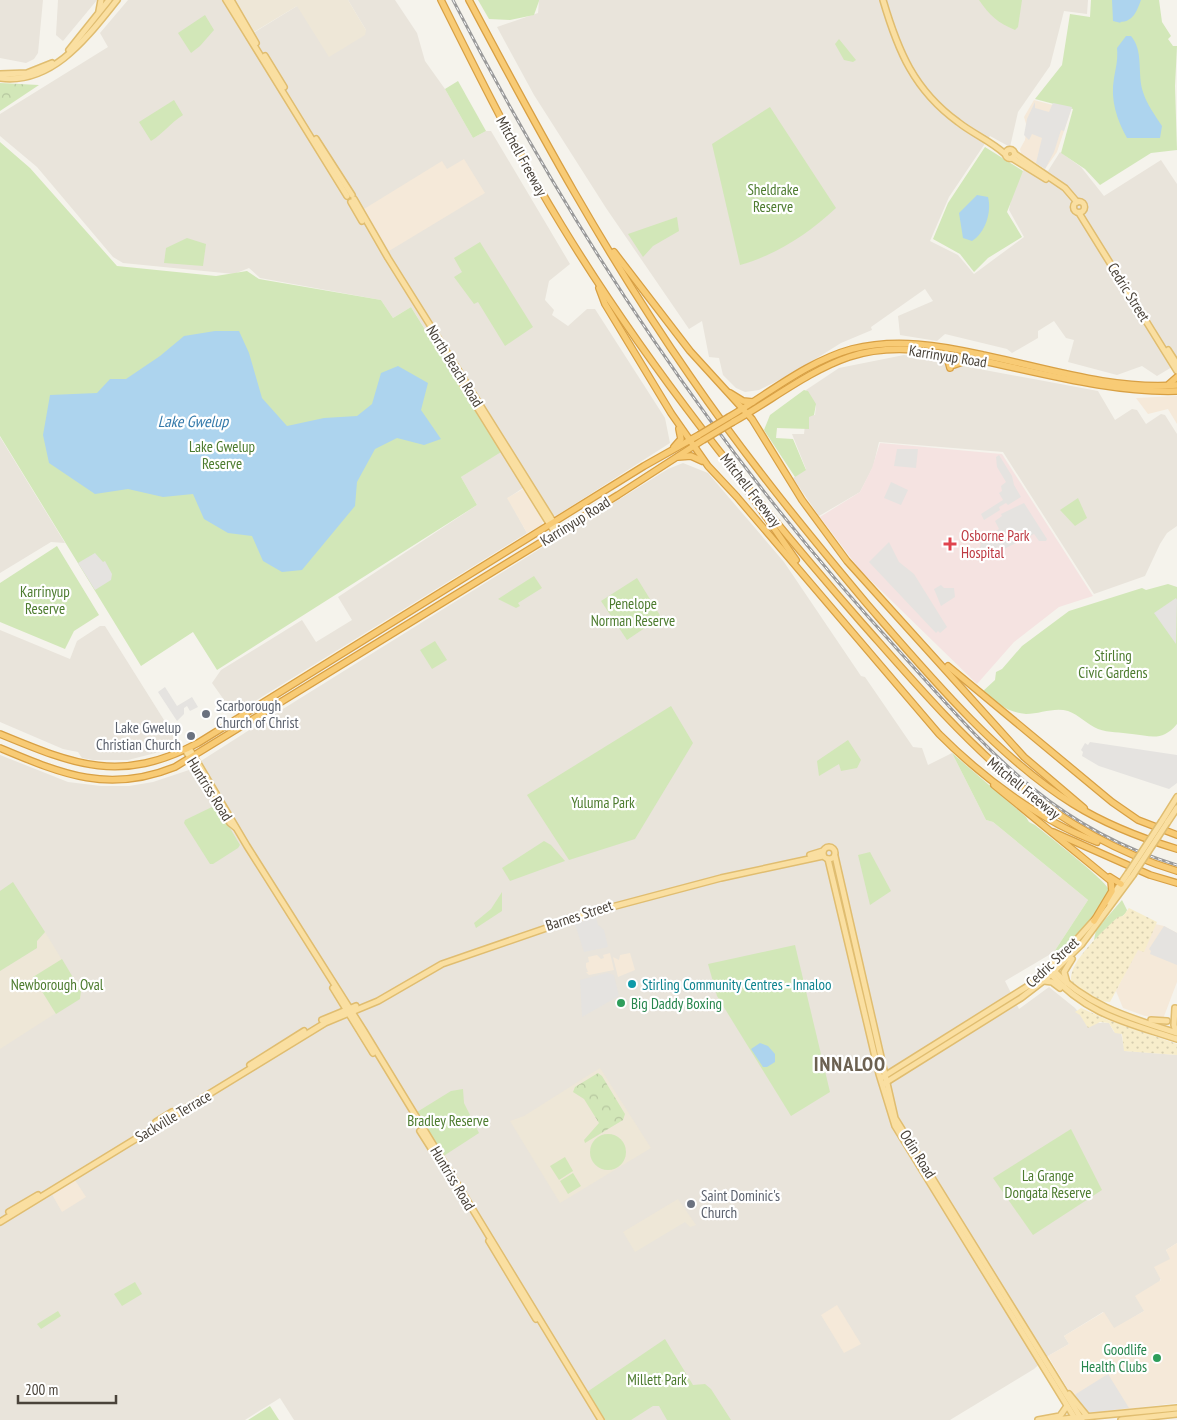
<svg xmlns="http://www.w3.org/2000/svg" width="1177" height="1420" font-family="'PT Sans Narrow',sans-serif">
<defs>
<pattern id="forest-crowns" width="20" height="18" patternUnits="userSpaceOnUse" patternTransform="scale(1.25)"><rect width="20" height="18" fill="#d2e7b8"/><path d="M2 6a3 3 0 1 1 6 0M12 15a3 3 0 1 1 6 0" fill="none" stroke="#b6c79f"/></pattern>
<pattern id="sand-dots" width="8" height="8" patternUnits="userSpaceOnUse" patternTransform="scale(1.25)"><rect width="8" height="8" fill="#f7edcb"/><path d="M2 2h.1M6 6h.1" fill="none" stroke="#d5ccaf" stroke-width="1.8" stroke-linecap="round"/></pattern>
</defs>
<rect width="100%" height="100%" fill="#f5f3ec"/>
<g fill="#e9e4db">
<polygon points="0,0 43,0 38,53 34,59 26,63 0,58"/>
<polygon points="58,0 97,0 63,41 56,35"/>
<polygon points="128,0 222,0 245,38 297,6 366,30 348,0 395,0 417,33 425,61 445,89 473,138 486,131 491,131 570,264 549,281 545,300 554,310 552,315 568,326 587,309 595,309 665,418 670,443 556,516 552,515 532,482 508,498 527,533 234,714 212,683 221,670 302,620 316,642 352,620 338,597 477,505 461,477 501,451 411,307 393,318 381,300 260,278 249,268 234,274 123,263 113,257 37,167 0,136 0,114 108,47 100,33"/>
<polygon points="539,0 1088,0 1087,14 1064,11 1050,66 1018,112 1010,147 990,136 949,197 930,241 958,255 974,274 1024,237 1009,210 1013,189 1029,160 1048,171 1060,152 1081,167 1104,196 1161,160 1177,184 1177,364 1157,376 1142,366 1117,375 1068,362 1074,340 1066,338 1054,321 1038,331 1038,338 1012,353 1007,349 945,334 937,341 900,335 898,316 933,301 925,289 871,327 872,330 841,343 793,373 759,390 745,392 736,388 723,375 719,358 709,357 702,321 689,329 606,208 534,95 497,27 538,13"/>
<polygon points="904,355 1098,391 1115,420 1132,409 1137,410 1146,424 1161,414 1165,415 1177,434 1177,526 1167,533 1160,544 1145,576 1094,594 1003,452 879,442 873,467 860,492 819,516 793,478 806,469 792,434 804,434 806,415 815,415 816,406 806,390 839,368"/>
<polygon points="0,437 65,543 51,542 0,573"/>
<polygon points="683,463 708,473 784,562 861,676 865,677 913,747 922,748 928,765 952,753 986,820 993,822 1088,900 1054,952 1005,981 1019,1009 1049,987 1075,1008 1087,1023 1109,1023 1114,1032 1121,1033 1125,1051 1177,1055 1177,1243 1166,1250 1171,1259 1144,1311 1114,1329 1103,1312 1064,1336 1069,1344 1048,1356 1034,1369 950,1420 294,1420 280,1398 245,1420 0,1420 0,755 68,782 101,786 129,786 153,782 192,769 193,766 262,722 668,469"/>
<polygon points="100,626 105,626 164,720 177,742 175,748 128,760 93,760 82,758 78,752 63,749 0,722 0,630 70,659 77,641"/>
</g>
<g fill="#f5e9d9">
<polygon points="1034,100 1071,110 1057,152 1045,169 1021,154 1020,149 1025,140 1027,127 1024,117"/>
<polygon points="464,159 485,193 389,251 364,209 442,161 447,169"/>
<polygon points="1177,396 1177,424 1168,409 1148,414 1136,398"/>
<polygon points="523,489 543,521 542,525 527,533 507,498"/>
<polygon points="1151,923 1164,926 1177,933 1177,982 1163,1019 1145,1016 1123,1008 1116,991"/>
<polygon points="610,953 614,970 589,975 586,972 588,972 586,967 586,963 589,962 588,957 597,955 601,959 604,958 603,955"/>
<polygon points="630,953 635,970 618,977 613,957 619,960 620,955"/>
<polygon points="73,1177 86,1197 62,1212 50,1191"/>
<polygon points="1177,1243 1177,1403 1086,1414 1078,1406 1048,1356 1069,1344 1064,1336 1104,1312 1114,1328 1144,1311 1135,1296 1161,1280 1154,1267 1170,1259 1166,1250"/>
<polygon points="837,1305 861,1344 844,1353 821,1315"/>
</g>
<g fill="#eee7d7">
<polygon points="234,0 348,0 366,30 365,35 329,57 297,6 254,32"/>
<polygon points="45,932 81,991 81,997 0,1049 0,971 37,948 37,941"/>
<polygon points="600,1068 651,1148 560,1203 510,1121 524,1116"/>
<polygon points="678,1199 696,1225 690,1227 685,1222 635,1252 623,1232"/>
</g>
<polygon fill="#f5e3e1" points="880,443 1002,454 1093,596 1059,607 1014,642 977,684 860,570 820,517 860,492 872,468"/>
<g fill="#d2e7b8">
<polygon points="478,0 539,0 539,1 534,15 510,20 489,19"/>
<path d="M979 0H1022L1018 27 1015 30C998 23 989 15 979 0Z"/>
<polygon points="1091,0 1159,0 1162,22 1171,36 1168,39 1173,46 1177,46 1175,86 1177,150 1151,153 1100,185 1085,169 1061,153 1073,109 1035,99 1062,65 1070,14 1090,17"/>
<polygon points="205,15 214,30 200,46 191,53 178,33"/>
<polygon points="839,39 856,60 853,62 844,60 835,44"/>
<polygon points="458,81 486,131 473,138 445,89"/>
<path d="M174 100 183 115C170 123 163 134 151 141L139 122Z"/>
<path d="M770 107 836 208C808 234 776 255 740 265L712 144Z"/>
<polygon points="0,142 30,168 117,266 216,276 247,271 259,279 381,300 393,318 411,307 501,452 461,477 477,505 217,670 193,632 141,666 0,436"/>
<polygon points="985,147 1023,171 1007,212 1022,237 988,258 974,272 960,254 933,239 948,203"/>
<polygon points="677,217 679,231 653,246 643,257 628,234"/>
<polygon points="187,238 206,244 203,266 164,263 166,248"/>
<polygon points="480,242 533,327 505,346 478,302 474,304 454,277 462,272 454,258"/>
<polygon points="804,390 808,391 816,404 814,415 809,417 809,429 777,428 776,438 793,439 806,470 795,477 764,430 770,415"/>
<polygon points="1078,498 1087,518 1075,526 1060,510"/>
<polygon points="57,546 99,615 74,631 65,649 0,622 0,583"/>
<polygon points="534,576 542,588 518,603 520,606 516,608 498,599"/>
<polygon points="637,578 661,617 627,640 601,601"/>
<path d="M1168 584 1177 587V724C1162 742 1151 736 1132 734 1120 732 1109 733 1098 729 1087 724 1079 715 1068 711 1054 707 1040 714 1026 714 1008 713 996 702 982 692L995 680 996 672 1002 669 1022 646 1069 611 1142 588 1146 590Z"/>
<polygon points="435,641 447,660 432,669 420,650"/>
<polygon points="671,706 693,743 635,839 569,860 527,795"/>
<polygon points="848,740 861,760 857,768 841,771 839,764 819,776 817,761"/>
<path d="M952 753 1026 817 1029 822 1035 825C1046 834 1108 882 1109 890 1109 900 1062 953 1053 962L1054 952 1088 900 993 822 986 820Z"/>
<polygon points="214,806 217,806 240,845 238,848 213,864 210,864 184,823 185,820"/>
<polygon points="544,841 551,845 565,861 510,881 502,868"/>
<polygon points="870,852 891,891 870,905 858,855"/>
<polygon points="13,882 45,932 37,941 37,948 0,971 0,891"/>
<polygon points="502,892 502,911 476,928 474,923 491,909"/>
<polygon points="1122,900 1127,910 1126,913 1103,932 1098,939 1094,940 1096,930"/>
<polygon points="795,945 830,1092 791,1116 717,996 708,964"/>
<polygon points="62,959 81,991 80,999 56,1014 33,977"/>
<polygon points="463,1089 464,1103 479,1133 442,1157 417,1112 451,1091"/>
<polygon points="1071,1129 1102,1190 1033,1235 993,1178"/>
<circle cx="608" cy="1152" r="18"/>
<polygon points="565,1157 573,1171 559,1180 550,1166"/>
<polygon points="573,1173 581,1186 568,1194 560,1181"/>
<polygon points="135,1282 142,1294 122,1306 114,1294"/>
<polygon points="58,1311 61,1316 41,1329 37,1324"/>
<polygon points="665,1339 693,1385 705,1384 711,1389 731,1420 667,1420 659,1406 653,1406 631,1420 605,1420 587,1392"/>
<polygon points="270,1406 279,1420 248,1420"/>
</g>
<g fill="url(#forest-crowns)">
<polygon points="0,83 39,85 0,111"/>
<polygon points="598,1073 602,1076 625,1114 623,1120 585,1143 584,1140 599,1123 584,1099 573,1092 575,1087"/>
</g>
<g fill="url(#sand-dots)">
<path d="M1129 908 1157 922 1144 952 1138 950 1110 1002C1095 1002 1082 990 1071 981 1069 961 1103 931 1118 917L1123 916Z"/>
<polygon points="1081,1008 1108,1020 1177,1044 1177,1055 1124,1051 1122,1034 1115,1033 1109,1023 1100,1022 1088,1028 1080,1015 1075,1012"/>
</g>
<g fill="#e5e3e0">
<polygon points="1035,102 1035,108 1049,112 1053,103 1072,107 1064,131 1061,130 1054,152 1045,169 1036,163 1042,138 1032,134 1029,140 1024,135 1027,119"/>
<polygon points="897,449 918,449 916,468 894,466"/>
<polygon points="999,455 1012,476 1014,485 1021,497 1008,505 1006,503 999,507 1000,510 984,520 981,514 1003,500 999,493 1002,491 1001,486 1006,482 997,467 996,457"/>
<polygon points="891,482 908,490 901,505 884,498"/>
<polygon points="1024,503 1047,539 1046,541 1039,541 1034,534 1002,550 999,547 997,548 999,552 996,554 985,555 980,548 981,540 999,529 995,521 1002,516 1001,514"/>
<polygon points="889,542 899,562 914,574 947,627 940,633 938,631 936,633 869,562"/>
<polygon points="95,553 103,562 105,561 112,574 111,580 95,590 78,563"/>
<polygon points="941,585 944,588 954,588 955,597 941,606 934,589"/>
<polygon points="1176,598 1177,600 1176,644 1154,613"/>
<polygon points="165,687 177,706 192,697 198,707 190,711 187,706 184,708 184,714 177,721 158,692"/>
<polygon points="1090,742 1177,755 1177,783 1169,789 1099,766 1082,756 1083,752 1081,750 1085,743 1088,745"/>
<polygon points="596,917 598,925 604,930 608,947 584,952 575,924"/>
<polygon points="1164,926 1177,933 1177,965 1150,954 1151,951 1149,949"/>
<polygon points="607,973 614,975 619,996 582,1017 580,980"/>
<polygon points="1108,1374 1129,1408 1088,1413 1074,1397 1076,1394"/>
</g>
<g fill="#add4ee">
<path d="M1112 0H1141C1137 11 1133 22 1120 22L1121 23 1113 21Z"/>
<path d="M1126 36H1131C1144 51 1137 74 1143 92 1147 105 1155 115 1162 126L1160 138H1127C1117 120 1110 100 1114 78 1116 67 1118 60 1117 48Z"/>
<path d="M977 195 988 197C992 212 985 233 972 241L963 238 959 213Z"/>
<polygon points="215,331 239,331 249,353 262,398 287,426 324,418 357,416 372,404 381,373 398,366 428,383 421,410 441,439 424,445 397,438 375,449 357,482 355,506 302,570 282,572 263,561 252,536 228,533 204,519 193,494 163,497 128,489 95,494 49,463 43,435 50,395 97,393 110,379 126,379 160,356 184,336"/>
<polygon points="760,1043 768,1046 775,1054 775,1062 767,1067 763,1067 751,1049"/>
</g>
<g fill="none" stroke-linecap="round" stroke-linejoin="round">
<g stroke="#e0bd70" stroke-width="8">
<g id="major">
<polyline points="226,0 347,196"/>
<polyline points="231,0 256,43"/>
<path d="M883 0C898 51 914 90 958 122 973 134 991 141 1005 154"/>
<polyline points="99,11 101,0"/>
<polyline points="69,50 109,0"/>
<polyline points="265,56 284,87"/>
<polyline points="0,74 27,73 52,63"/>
<path d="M0 78C53 85 88 36 117 0"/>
<polyline points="316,139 352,195"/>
<circle cx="1010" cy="154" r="4.5"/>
<polyline points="1015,154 1065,188 1077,202"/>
<polyline points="1012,158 1046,179"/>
<polyline points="354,199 388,258 559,531"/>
<circle cx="1079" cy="207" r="5.5"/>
<polyline points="351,202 362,221"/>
<polyline points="1079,213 1177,371"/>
<polyline points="1168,350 1177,364"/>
<polyline points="457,375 555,533"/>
<polyline points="189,748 247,846 364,1031 601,1420"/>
<polyline points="185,750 208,785"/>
<polyline points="216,799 230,823 235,827"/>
<polyline points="1162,821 1177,797"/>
<polyline points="1167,823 1177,808"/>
<circle cx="829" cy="853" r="6"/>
<polyline points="810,855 823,851"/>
<polyline points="835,856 895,1118 1082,1420"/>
<polyline points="828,859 879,1074 895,1126 1076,1420"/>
<polyline points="1108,902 1128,873"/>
<path d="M1052 969C1087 1006 1130 1018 1177 1033"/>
<path d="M1049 972C1087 1015 1125 1022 1177 1039"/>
<polyline points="1044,981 1052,982 1060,988"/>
<polyline points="1067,983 1064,972 1072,959"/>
<polyline points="333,988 373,1053"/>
<polyline points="1175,1008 1174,1025 1176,1032"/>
<polyline points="322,1020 356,1006"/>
<polyline points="1151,1020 1167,1021"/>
<polyline points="250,1065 304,1031"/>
<polyline points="883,1077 1028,986 1062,956 1095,919"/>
<polyline points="885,1083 1021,998 1047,978 1081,945 1133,875"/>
<polyline points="156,1122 172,1112"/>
<polyline points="420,1131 434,1153"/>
<polyline points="9,1212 38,1195"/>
<polyline points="0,1222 325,1023 378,1001 442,964 561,923 608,908 721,878 823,856"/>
<polyline points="489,1241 536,1319"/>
<polyline points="1069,1394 1087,1416"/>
<polyline points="1038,1420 1060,1416 1067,1406"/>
<polyline points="1053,1420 1177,1408"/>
<polyline points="1121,1420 1177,1414"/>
</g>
</g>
<g stroke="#d8a044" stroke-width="8">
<g id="highway">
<path d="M441 0C479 76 517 153 562 226 648 367 753 498 861 622 955 728 1036 828 1177 871"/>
<path d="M469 0C537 128 607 257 690 376 744 455 805 530 867 604 926 672 997 757 1073 804 1105 824 1141 838 1177 849"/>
<polyline points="614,252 690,351 752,419 802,500 847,561 1024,757 1084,808"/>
<path d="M599 288 605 304 671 413 708 466 737 497 939 734C982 777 1040 821 1097 842"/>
<polyline points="946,353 950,368"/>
<polyline points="954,365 968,360"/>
<polyline points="1169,384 1177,377"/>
<polyline points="730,393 743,401 753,402"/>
<path d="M729 417C768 394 808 361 852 349 895 338 940 345 983 355 1046 368 1112 390 1177 385"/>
<path d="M733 422C771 401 808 371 849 357 894 342 938 352 983 361 1045 374 1114 393 1177 391"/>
<polyline points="674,447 681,439 679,429"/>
<polyline points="678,457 691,456 702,461"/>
<polyline points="746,488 796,560"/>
<polyline points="948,666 1112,802 1138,820 1177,835"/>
<path d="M0 734C75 765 121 784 198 743L644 466 699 435"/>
<path d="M0 748C62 774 108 794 175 767L618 495 703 440"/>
<polyline points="994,785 1111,881 1112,891 1094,921"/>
<polyline points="1053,832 1150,875 1177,883"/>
<polyline points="1110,877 1121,884"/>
</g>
</g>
<use href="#major" stroke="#fadfa1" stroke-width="5"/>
<use href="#highway" stroke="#f8cb75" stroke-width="5.5"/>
<g stroke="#9a9a9a" stroke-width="3">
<path id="rail" d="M453 0C575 238 718 453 898 650 985 746 1048 826 1177 865"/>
</g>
<use href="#rail" stroke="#fff" stroke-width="1" stroke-dasharray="4" stroke-linecap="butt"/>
<g stroke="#e0bd70" stroke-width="8" stroke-linecap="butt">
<g id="major-bridge">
<polyline points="1128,873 1162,821"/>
<polyline points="1133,875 1167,823"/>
</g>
</g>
<g stroke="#d8a044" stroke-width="8" stroke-linecap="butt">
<g id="highway-bridge">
<polyline points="699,435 729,417"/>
<polyline points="703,440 733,422"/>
</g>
</g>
<use href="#major-bridge" stroke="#fadfa1" stroke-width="5"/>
<use href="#highway-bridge" stroke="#f8cb75" stroke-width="5.5"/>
</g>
<path fill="#e0444e" stroke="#fff" stroke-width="2" d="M947.5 536.5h5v5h5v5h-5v5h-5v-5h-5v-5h5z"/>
<g fill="#6b7280" stroke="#fff" stroke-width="2">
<circle cx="206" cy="714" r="5"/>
<circle cx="191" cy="736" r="5"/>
<circle cx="691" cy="1204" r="5"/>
</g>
<circle fill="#0f9aa8" stroke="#fff" stroke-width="2" cx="632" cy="984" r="5"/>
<g fill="#2e9e5b" stroke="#fff" stroke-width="2">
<circle cx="621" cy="1003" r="5"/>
<circle cx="1157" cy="1358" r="5"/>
</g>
<g text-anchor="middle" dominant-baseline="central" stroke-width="4.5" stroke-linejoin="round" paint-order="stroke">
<g font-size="15" fill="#4a433a" stroke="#fff">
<text transform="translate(522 156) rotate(61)">Mitchell Freeway</text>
<text transform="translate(1129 292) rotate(58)">Cedric Street</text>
<text transform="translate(948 356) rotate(9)">Karrinyup Road</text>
<text transform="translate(455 366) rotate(58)">North Beach Road</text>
<text transform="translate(751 490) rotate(52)">Mitchell Freeway</text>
<text transform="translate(575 521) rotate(-32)">Karrinyup Road</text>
<text transform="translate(1024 788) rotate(39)">Mitchell Freeway</text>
<text transform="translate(210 789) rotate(58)">Huntriss Road</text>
<text transform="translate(579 915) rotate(-18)">Barnes Street</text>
<text transform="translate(1052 962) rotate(-43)">Cedric Street</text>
<text transform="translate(173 1116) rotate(-31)">Sackville Terrace</text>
<text transform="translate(918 1154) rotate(58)">Odin Road</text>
<text transform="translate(453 1178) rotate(59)">Huntriss Road</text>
</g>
<g font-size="15" fill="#4c7b2e" stroke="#fff">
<text x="773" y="189">Sheldrake<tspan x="773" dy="17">Reserve</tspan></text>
<text x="222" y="446">Lake Gwelup<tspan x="222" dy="17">Reserve</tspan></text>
<text x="45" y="591">Karrinyup<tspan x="45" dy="17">Reserve</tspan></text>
<text x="633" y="603">Penelope<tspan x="633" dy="17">Norman Reserve</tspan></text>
<text x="1113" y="655">Stirling<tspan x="1113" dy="17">Civic Gardens</tspan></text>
<text x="603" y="802">Yuluma Park</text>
<text x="57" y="984">Newborough Oval</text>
<text x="448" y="1120">Bradley Reserve</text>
<text x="1048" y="1175">La Grange<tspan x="1048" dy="17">Dongata Reserve</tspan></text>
<text x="657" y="1379">Millett Park</text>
</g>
<g font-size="15" fill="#be3a42" stroke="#fff" text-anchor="start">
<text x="961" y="535">Osborne Park<tspan x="961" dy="17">Hospital</tspan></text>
</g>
<g font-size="15" fill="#5b616d" stroke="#fff" text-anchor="start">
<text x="216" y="705">Scarborough<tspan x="216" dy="17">Church of Christ</tspan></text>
<text x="181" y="727" text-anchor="end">Lake Gwelup<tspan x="181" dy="17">Christian Church</tspan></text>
<text x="701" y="1195">Saint Dominic's<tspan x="701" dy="17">Church</tspan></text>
</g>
<g font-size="15" fill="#0d838f" stroke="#fff" text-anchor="start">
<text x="642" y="984">Stirling Community Centres - Innaloo</text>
</g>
<g font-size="15" fill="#27864d" stroke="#fff" text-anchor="start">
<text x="631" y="1003">Big Daddy Boxing</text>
<text x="1147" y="1349" text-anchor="end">Goodlife<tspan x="1147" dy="17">Health Clubs</tspan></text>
</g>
<g font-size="16" font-style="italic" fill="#347aab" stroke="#fff">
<text x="193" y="421">Lake Gwelup</text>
</g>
<g font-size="20" font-weight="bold" letter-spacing="1" fill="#6c6151" stroke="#fff">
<text x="850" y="1064">INNALOO</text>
</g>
</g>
<path d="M18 1395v8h98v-8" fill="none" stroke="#4a433a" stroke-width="2.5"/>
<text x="25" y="1395" font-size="15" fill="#4a433a" stroke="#ffffff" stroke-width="4" paint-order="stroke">200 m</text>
</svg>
